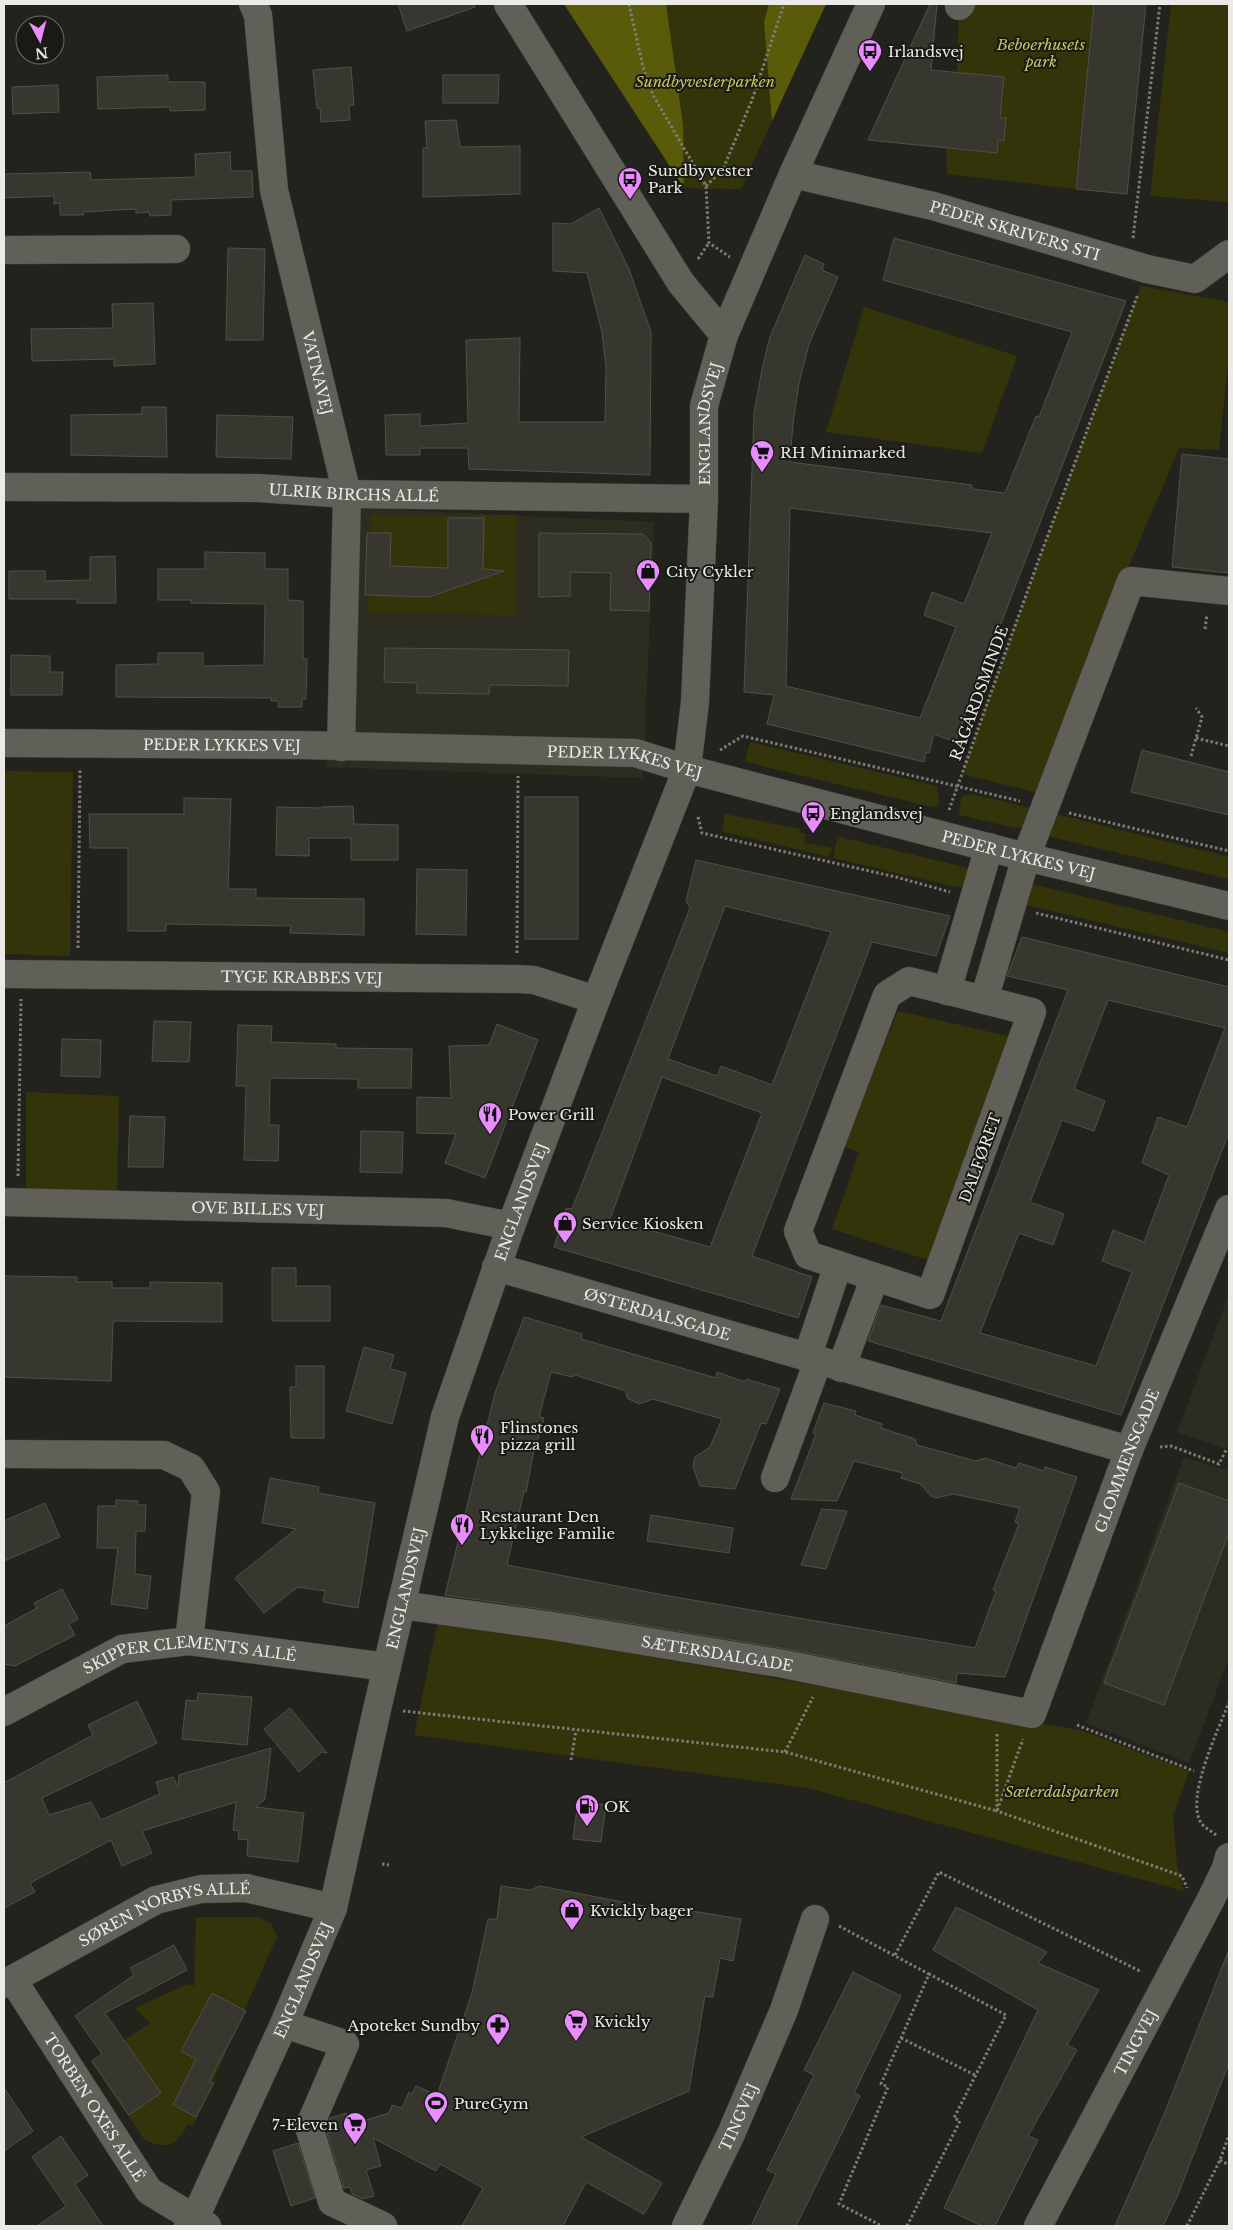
<svg xmlns="http://www.w3.org/2000/svg" width="1233" height="2230" font-family="'Libre Baskerville',serif">
<rect width="100%" height="100%" fill="#23231d"/>
<g fill="#2c2d20">
<polygon points="335,507 654,522 643,778 326,767"/>
<polygon points="1229,1294 1229,1450 1177,1432"/>
<polygon points="1184,1457 1229,1471 1229,1657 1189,1763 1086,1723"/>
</g>
<g fill="#34340b">
<polygon points="564,4 826,4 741,189 684,188"/>
<polygon points="969,4 1094,4 1075,189 947,174 946,149 993,153 1001,78 957,73 959,6"/>
<polygon points="1171,4 1229,4 1229,202 1150,196"/>
<polygon points="1141,286 1229,302 1229,352 1219,450 1179,448 1122,582 1038,793 962,774 1039,559"/>
<polygon points="864,307 1017,356 982,453 826,432"/>
<polygon points="517,515 515,615 368,613 371,516"/>
<polygon points="750,742 937,786 939,801 937,807 932,807 745,762"/>
<polygon points="4,771 73,772 70,956 4,954"/>
<polygon points="972,794 1035,809 1022,827 1015,828 960,815 959,810 962,796"/>
<polygon points="1052,813 1229,857 1229,879 1047,836"/>
<polygon points="725,814 800,829 799,832 806,834 804,843 832,848 829,857 724,832 722,828"/>
<polygon points="840,837 972,869 972,885 956,887 833,858 836,842"/>
<polygon points="1032,884 1229,932 1229,953 1022,904"/>
<polygon points="898,1011 1012,1037 928,1260 832,1229 859,1152 843,1146"/>
<polygon points="26,1092 119,1096 117,1198 26,1193"/>
<polygon points="438,1621 1080,1730 1189,1771 1173,1816 1177,1865 1184,1891 808,1788 414,1735"/>
<path d="M196 1917H259L272 1925 277 1937 193 2126 188 2124C177 2146 165 2151 144 2139L91 2062 150 2023 135 2008 187 1984 194 1986Z"/>
</g>
<g fill="#5a5b0a">
<polygon points="564,4 666,4 683,125 684,188"/>
<polygon points="769,4 826,4 772,121 764,22"/>
</g>
<g fill="#373730" stroke="#4f5048" fill-rule="evenodd">
<polygon points="398,4 474,4 475,7 407,31"/>
<polygon points="930,4 937,4 931,70 1004,77 1000,118 1006,118 1004,141 998,140 997,153 868,140"/>
<polygon points="1094,4 1146,4 1127,194 1076,189"/>
<polygon points="351,67 354,105 349,106 350,120 321,122 320,108 317,108 313,70"/>
<polygon points="168,75 168,82 205,82 205,110 170,111 170,107 98,109 97,77"/>
<polygon points="443,75 499,75 498,103 443,103"/>
<polygon points="58,85 59,112 13,114 12,87"/>
<polygon points="456,120 460,147 520,146 520,194 423,197 423,148 427,148 425,121"/>
<polygon points="230,152 231,171 252,171 253,197 171,200 171,215 150,216 149,212 136,213 136,209 83,212 84,215 60,215 60,203 54,204 54,196 4,198 4,174 90,172 91,180 196,177 195,154"/>
<polygon points="599,208 629,269 651,332 650,475 469,469 468,448 420,448 420,455 386,455 385,415 420,414 420,426 468,423 466,340 520,338 519,422 605,422 606,367 602,332 587,273 553,271 553,223 571,224"/>
<path d="M894 238 1126 301 955 742 934 734 929 753 926 752 924 762 767 724 774 695 744 692 754 413 762 369 770 337 805 255 824 264 822 270 838 277 809 344 799 383 793 423 790 462 972 485V489L1005 493 1036 416 1039 417 1072 332 883 280ZM790 508 992 533 964 604 932 592 924 615 956 627 920 718 786 686Z"/>
<polygon points="228,248 265,249 263,340 226,340"/>
<polygon points="153,303 155,364 114,366 114,359 32,361 31,329 113,328 112,304"/>
<polygon points="142,407 166,407 167,457 71,455 71,415 142,414"/>
<polygon points="217,415 293,417 291,459 216,457"/>
<polygon points="1182,454 1229,459 1229,573 1172,567"/>
<polygon points="448,518 484,518 483,569 504,571 429,597 365,595 367,533 391,533 390,566 448,568"/>
<polygon points="539,533 643,534 651,543 649,611 610,610 611,573 570,572 570,596 539,597"/>
<polygon points="205,552 265,553 265,569 288,569 288,600 303,601 303,659 307,659 306,699 302,699 302,707 278,707 278,701 271,701 271,698 116,697 116,665 158,664 158,653 203,653 203,666 264,665 265,604 191,603 191,600 158,600 158,569 205,569"/>
<polygon points="115,556 116,603 77,603 77,599 9,599 9,571 45,571 45,581 90,580 90,557"/>
<polygon points="385,648 569,650 568,686 490,685 489,694 417,693 417,683 384,682"/>
<polygon points="11,655 50,656 50,672 63,672 62,695 11,695"/>
<polygon points="1142,750 1229,772 1229,815 1131,792"/>
<rect x="525" y="797" width="53" height="142"/>
<polygon points="184,798 231,799 228,889 256,889 256,898 364,899 364,935 290,933 291,926 166,924 166,931 128,931 128,848 90,848 89,814 184,814"/>
<polygon points="353,806 354,824 398,825 398,860 351,860 351,838 309,838 309,856 276,855 277,807 322,808 322,807"/>
<path d="M696 860 950 916 936 956 872 942 752 1256 812 1277 798 1318 554 1247 566 1208 572 1209 690 908 686 901ZM725 906 831 932 772 1085 721 1066 717 1076 668 1059ZM662 1077 762 1113 710 1247 610 1219Z"/>
<polygon points="417,869 467,870 466,935 416,934"/>
<path d="M1022 937 1229 987V1132L1121 1415 868 1341 881 1305 941 1321 1068 990 1007 976ZM1108 1000 1225 1028 1187 1127 1158 1117 1142 1163 1169 1175 1144 1242 1113 1230 1102 1261 1132 1272 1096 1366 980 1333 1019 1233 1053 1245 1064 1214 1030 1202 1062 1120 1094 1131 1105 1101 1074 1089Z"/>
<polygon points="154,1021 191,1022 189,1062 152,1061"/>
<polygon points="497,1024 538,1040 485,1178 445,1163 456,1134 417,1133 417,1097 451,1098 449,1046 489,1045"/>
<polygon points="238,1025 272,1026 271,1042 336,1044 336,1048 412,1049 411,1088 358,1088 358,1079 270,1078 269,1125 279,1125 278,1161 244,1160 246,1086 236,1086"/>
<polygon points="62,1039 101,1040 100,1077 61,1076"/>
<polygon points="130,1116 165,1117 163,1167 128,1167"/>
<polygon points="361,1131 403,1132 402,1173 360,1172"/>
<polygon points="272,1268 296,1268 296,1286 330,1286 330,1321 272,1321"/>
<polygon points="4,1276 77,1277 77,1282 112,1282 112,1288 150,1288 150,1282 222,1283 222,1322 113,1321 111,1381 4,1377"/>
<polygon points="524,1317 582,1334 581,1339 716,1378 717,1372 745,1382 746,1379 780,1389 766,1424 761,1423 735,1489 700,1486 693,1467 695,1457 710,1447 722,1419 653,1399 639,1404 627,1398 626,1391 575,1375 572,1377 551,1372 539,1417 544,1418 533,1455 526,1492 524,1491 507,1565 669,1596 975,1648 996,1591 993,1590 1019,1524 1015,1522 1020,1508 953,1494 937,1498 931,1496 920,1484 901,1478 903,1473 854,1461 837,1501 791,1499 816,1434 813,1433 824,1403 856,1411 855,1415 882,1424 881,1428 915,1439 917,1445 976,1461 985,1458 1016,1468 1019,1463 1044,1471 1045,1467 1077,1477 1005,1677 957,1673 956,1683 787,1649 549,1610 445,1595 495,1393"/>
<polygon points="364,1347 394,1355 390,1369 406,1373 392,1424 346,1411"/>
<polygon points="296,1366 324,1366 324,1438 291,1438 290,1387 296,1387"/>
<polygon points="270,1478 319,1487 318,1493 375,1503 358,1608 323,1602 325,1591 298,1587 264,1613 235,1578 296,1529 262,1523"/>
<polygon points="1179,1483 1229,1501 1229,1532 1164,1705 1104,1683"/>
<polygon points="116,1500 138,1501 138,1505 146,1505 145,1531 136,1531 135,1574 151,1576 147,1609 111,1604 118,1548 97,1548 98,1506 116,1506"/>
<polygon points="45,1503 60,1537 4,1561 4,1521"/>
<polygon points="822,1509 847,1511 826,1569 801,1565"/>
<polygon points="651,1515 733,1528 729,1553 647,1541"/>
<polygon points="62,1589 78,1619 69,1624 75,1635 15,1666 4,1664 4,1626 37,1608 34,1603"/>
<polygon points="198,1693 252,1697 247,1745 182,1739 186,1700 197,1701"/>
<polygon points="137,1701 157,1743 42,1798 49,1815 91,1802 101,1820 160,1794 156,1782 173,1777 178,1787 179,1775 271,1748 265,1799 256,1807 304,1813 298,1862 247,1856 248,1840 238,1839 239,1831 233,1830 236,1802 142,1831 152,1853 122,1866 111,1840 30,1883 35,1892 4,1908 4,1783 93,1735 88,1725"/>
<polygon points="290,1708 327,1753 322,1752 299,1772 264,1729"/>
<polygon points="578,1801 606,1805 601,1842 573,1839"/>
<polygon points="501,1886 530,1890 540,1886 685,1914 686,1910 741,1919 733,1961 720,1958 713,1997 705,1996 689,2091 581,2137 662,2183 644,2214 586,2182 563,2226 462,2226 483,2188 440,2164 436,2171 373,2138 381,2166 366,2170 374,2196 363,2199 352,2194 350,2187 344,2188 327,2133 331,2132 328,2122 330,2118 346,2113 350,2125 389,2113 392,2105 402,2108 409,2092 412,2094 416,2086 437,2095 472,1993 488,1919 497,1919"/>
<polygon points="956,1907 1047,1952 1038,1963 1099,1990 1067,2045 1077,2050 1028,2136 1038,2140 995,2226 982,2226 944,2208 1038,2010 933,1950"/>
<polygon points="174,1945 187,1970 105,2013 161,2093 129,2115 92,2061 102,2054 75,2016 134,1975 130,1968"/>
<polygon points="1228,1952 1229,2063 1177,2197 1163,2226 1115,2226 1165,2112"/>
<polygon points="853,1972 901,1996 854,2093 860,2096 796,2226 751,2226 776,2174 767,2170 814,2075 804,2070"/>
<polygon points="212,1993 246,2011 209,2081 214,2083 196,2117 173,2105 196,2059 181,2051"/>
<polygon points="4,2088 33,2131 4,2151"/>
<polygon points="61,2136 88,2175 75,2184 103,2226 37,2226 66,2206 32,2157"/>
<polygon points="298,2143 315,2198 291,2206 273,2151"/>
</g>
<g fill="none" stroke-linecap="round" stroke-linejoin="round">
<g stroke="#3d3d38" stroke-width="29">
<g id="minor">
<path id="s1" d="M253 4 258 15 274 190 347 494 341 747"/>
<polyline points="508,4 681,283 724,335"/>
<polyline points="959,6 961,4"/>
<path id="s2" d="M793 174 933 206 1147 269 1195 279 1229 254"/>
<polyline points="4,250 176,249"/>
<path id="s3" d="M4 487 258 488 347 494 704 499"/>
<path id="s4" d="M4 743 300 745 635 753 687 769 1026 857 1229 906"/>
<path id="s5" d="M4 974 517 979 534 980 596 1000"/>
<polygon points="909,981 1032,1012 930,1295 808,1255 798,1231 887,995"/>
<polyline points="947,991 989,847"/>
<polyline points="984,1000 1026,857 1131,581 1229,591"/>
<path id="s6" d="M4 1202 446 1213 511 1226"/>
<path id="s7" d="M496 1267 1129 1450"/>
<polyline points="807,1358 838,1265"/>
<polyline points="841,1368 875,1277"/>
<polyline points="4,1454 164,1455 191,1468 206,1492 189,1641"/>
<polyline points="775,1478 818,1361"/>
<path id="s8" d="M401 1605 546 1625 784 1664 1032 1714 1129 1450 1229 1209"/>
<path id="s9" d="M4 1712 122 1649 189 1641 387 1667"/>
<path id="s10" d="M13 1980 149 2191 207 2226"/>
<path id="s11" d="M4 1984 156 1900 201 1889 246 1888 333 1908"/>
<polyline points="284,2024 345,2044 309,2127 332,2202 383,2226"/>
<path id="s12" d="M188 2226 194 2220 284 2024 333 1908 378 1705 445 1417 511 1226 596 1000 687 769 695 702 704 499V406L724 335 793 174 871 4"/>
<path id="s13" d="M686 2226 731 2134 784 2010 815 1919"/>
<path id="s14" d="M1038 2226 1210 1901 1226 1868 1229 1857"/>
</g>
</g>
<g stroke="#7d7d78" stroke-width="3" stroke-dasharray="2.5 2.5" stroke-linecap="butt">
<polyline points="629,4 643,67 653,95 706,186 709,243 730,257"/>
<polyline points="706,186 723,169 752,100 784,4"/>
<polyline points="1133,238 1160,4"/>
<polyline points="698,259 709,243"/>
<polyline points="1205,629 1207,614"/>
<polyline points="1196,738 1229,746"/>
<polyline points="720,750 743,736 1020,801"/>
<polyline points="1191,756 1202,717 1196,708"/>
<polyline points="949,810 1039,559 1138,294"/>
<polyline points="1069,813 1229,851"/>
<polyline points="698,817 702,833 896,877 950,892"/>
<polyline points="1036,913 1229,960"/>
<polyline points="78,948 80,769"/>
<polyline points="517,953 518,776"/>
<polyline points="18,1176 21,999"/>
<polyline points="1160,1447 1171,1446 1219,1464 1226,1450 1229,1451"/>
<polyline points="403,1711 785,1752 997,1811 1023,1739"/>
<polyline points="1077,1725 1194,1771"/>
<polyline points="997,1734 997,1811 1182,1876 1187,1888"/>
<polyline points="785,1752 813,1697"/>
<polyline points="571,1760 576,1731"/>
<path d="M1216 1835C1211 1831 1204 1827 1201 1823 1185 1797 1219 1729 1229 1702"/>
<polyline points="382,1864 389,1865"/>
<polyline points="839,1926 929,1974 881,2084 888,2087 839,2204 882,2226"/>
<polyline points="895,1955 939,1872 1142,1972"/>
<polyline points="901,2038 975,2075"/>
<polyline points="1220,2160 1229,2165"/>
<polyline points="907,2226 960,2121 954,2118 1006,2015 929,1974"/>
<polyline points="1187,2226 1220,2160 1229,2135"/>
</g>
<use href="#minor" stroke="#606059" stroke-width="28"/>
</g>
<defs>
<g id="bus-pin" transform="scale(1.25)"><path d="M0 17L-7.5 6A9.5 9.5 0 1 1 7.5 6Z" fill="#e98dfe" stroke="#191a14"/><path d="M-5-6H5V4H4V6H2V4H-2V6H-4V4H-5ZM-3.5-4V0h7V-4ZM-3.5 1.2v1.5H-2V1.2ZM2 1.2v1.5H3.5V1.2Z" fill="#111"/></g>
<g id="supermarket-pin" transform="scale(1.25)"><path d="M0 17L-7.5 6A9.5 9.5 0 1 1 7.5 6Z" fill="#e98dfe" stroke="#191a14"/><path d="M-6-5.5h2.5l.6 2H6L4.5 2H-2.5L-4.4-4H-6ZM-1.5 3.2a1.3 1.3 0 1 0 .1 0ZM3 3.2a1.3 1.3 0 1 0 .1 0Z" fill="#111"/></g>
<g id="shop-pin" transform="scale(1.25)"><path d="M0 17L-7.5 6A9.5 9.5 0 1 1 7.5 6Z" fill="#e98dfe" stroke="#191a14"/><path d="M-5-2.5h2.3a2.7 3.5 0 0 1 5.4 0H5L5.5 6h-11ZM-1.5-2.5h3a1.5 2.3 0 0 0-3 0Z" fill="#111"/></g>
<g id="restaurant-pin" transform="scale(1.25)"><path d="M0 17L-7.5 6A9.5 9.5 0 1 1 7.5 6Z" fill="#e98dfe" stroke="#191a14"/><path d="M-5-6h1v4h1v-4h1v4h1v-4h1v5L-1.5 .5V6h-2V.5L-5-1ZM5-6V6H3V1.5H1.5Q1.5-4 5-6Z" fill="#111"/></g>
<g id="fuel-pin" transform="scale(1.25)"><path d="M0 17L-7.5 6A9.5 9.5 0 1 1 7.5 6Z" fill="#e98dfe" stroke="#191a14"/><path d="M-5.5-6h7V0h2V4h1.3V-2.5L3-4.5l.8-.8L6-3V5H2.5V1h-1V6h-7ZM-4.2-4.7v3.2H.2V-4.7Z" fill="#111"/></g>
<g id="pharmacy-pin" transform="scale(1.25)"><path d="M0 17L-7.5 6A9.5 9.5 0 1 1 7.5 6Z" fill="#e98dfe" stroke="#191a14"/><path d="M-2-6h4v4h4v4h-4v4h-4v-4h-4v-4h4Z" fill="#111"/></g>
<g id="stadium-pin" transform="scale(1.25)"><path d="M0 17L-7.5 6A9.5 9.5 0 1 1 7.5 6Z" fill="#e98dfe" stroke="#191a14"/><path d="M0-5a6.5 5 0 1 0 0 10a6.5 5 0 1 0 0-10ZM-3.5-1.8h7v3.6h-7Z" fill="#111"/></g>
</defs>
<g fill-rule="evenodd">
<use href="#bus-pin" x="870" y="51"/>
<use href="#bus-pin" x="630" y="179"/>
<use href="#supermarket-pin" x="762" y="452"/>
<use href="#shop-pin" x="648" y="571"/>
<use href="#bus-pin" x="813" y="813"/>
<use href="#restaurant-pin" x="490" y="1114"/>
<use href="#shop-pin" x="565" y="1223"/>
<use href="#restaurant-pin" x="482" y="1436"/>
<use href="#restaurant-pin" x="462" y="1525"/>
<use href="#fuel-pin" x="587" y="1806"/>
<use href="#shop-pin" x="572" y="1910"/>
<use href="#supermarket-pin" x="576" y="2021"/>
<use href="#pharmacy-pin" x="498" y="2025"/>
<use href="#stadium-pin" x="436" y="2103"/>
<use href="#supermarket-pin" x="355" y="2124"/>
</g>
<g text-anchor="middle" dominant-baseline="central" stroke-width="4" stroke-linejoin="round" paint-order="stroke">
<g font-size="15" font-style="italic" fill="#c5c762" stroke="#191a14">
<text x="1041" y="44">Beboerhusets<tspan x="1041" dy="17">park</tspan></text>
<text x="705" y="81">Sundbyvesterparken</text>
<text x="1062" y="1791">Sæterdalsparken</text>
</g>
<g font-size="15" fill="#eaeae6" stroke="#191a14" text-anchor="start">
<text x="888" y="51">Irlandsvej</text>
<text x="648" y="170">Sundbyvester<tspan x="648" dy="17">Park</tspan></text>
<text x="780" y="452">RH Minimarked</text>
<text x="666" y="571">City Cykler</text>
<text x="830" y="813">Englandsvej</text>
<text x="508" y="1114">Power Grill</text>
<text x="582" y="1223">Service Kiosken</text>
<text x="500" y="1427">Flinstones<tspan x="500" dy="17">pizza grill</tspan></text>
<text x="480" y="1516">Restaurant Den<tspan x="480" dy="17">Lykkelige Familie</tspan></text>
<text x="604" y="1806">OK</text>
<text x="590" y="1910">Kvickly bager</text>
<text x="594" y="2021">Kvickly</text>
<text x="480" y="2025" text-anchor="end">Apoteket Sundby</text>
<text x="454" y="2103">PureGym</text>
<text x="338" y="2124" text-anchor="end">7-Eleven</text>
</g>
<g font-size="15" fill="#eaeae6" stroke="#191a14">
<text stroke="none"><textPath href="#s2" startOffset="229">PEDER SKRIVERS STI</textPath></text>
<text stroke="none"><textPath href="#s1" startOffset="376">VATNAVEJ</textPath></text>
<text stroke="none"><textPath href="#s12" startOffset="1892">ENGLANDSVEJ</textPath></text>
<text stroke="none"><textPath href="#s3" startOffset="350">ULRIK BIRCHS ALLÉ</textPath></text>
<text transform="translate(979 693) rotate(-70)">RÅGÅRDSMINDE</text>
<text stroke="none"><textPath href="#s4" startOffset="218">PEDER LYKKES VEJ</textPath></text>
<text stroke="none"><textPath href="#s4" startOffset="622">PEDER LYKKES VEJ</textPath></text>
<text stroke="none"><textPath href="#s4" startOffset="1028">PEDER LYKKES VEJ</textPath></text>
<text stroke="none"><textPath href="#s5" startOffset="298">TYGE KRABBES VEJ</textPath></text>
<text transform="translate(980 1158) rotate(-70)">DALFØRET</text>
<text stroke="none"><textPath href="#s12" startOffset="1082">ENGLANDSVEJ</textPath></text>
<text stroke="none"><textPath href="#s6" startOffset="254">OVE BILLES VEJ</textPath></text>
<text stroke="none"><textPath href="#s7" startOffset="168">ØSTERDALSGADE</textPath></text>
<text stroke="none"><textPath href="#s8" startOffset="911">GLOMMENSGADE</textPath></text>
<text stroke="none"><textPath href="#s12" startOffset="678">ENGLANDSVEJ</textPath></text>
<text stroke="none"><textPath href="#s8" startOffset="320">SÆTERSDALGADE</textPath></text>
<text stroke="none"><textPath href="#s9" startOffset="200">SKIPPER CLEMENTS ALLÉ</textPath></text>
<text stroke="none"><textPath href="#s11" startOffset="178">SØREN NORBYS ALLÉ</textPath></text>
<text stroke="none"><textPath href="#s12" startOffset="272">ENGLANDSVEJ</textPath></text>
<text stroke="none"><textPath href="#s14" startOffset="208">TINGVEJ</textPath></text>
<text stroke="none"><textPath href="#s10" startOffset="151">TORBEN OXES ALLÉ</textPath></text>
<text stroke="none"><textPath href="#s13" startOffset="121">TINGVEJ</textPath></text>
</g>
</g>
<rect width="1233" height="2230" fill="none" stroke="#eaeae6" stroke-width="10"/>
<g transform="translate(40 40) rotate(173)"><circle r="24" fill="#191a14" stroke="#6d6d68"/>
<path d="M0-4L9 19L0 12L-9 19Z" fill="#e98dfe"/>
<text y="-8" font-size="14" font-weight="bold" text-anchor="middle" fill="#eaeae6">N</text>
</g>
</svg>
